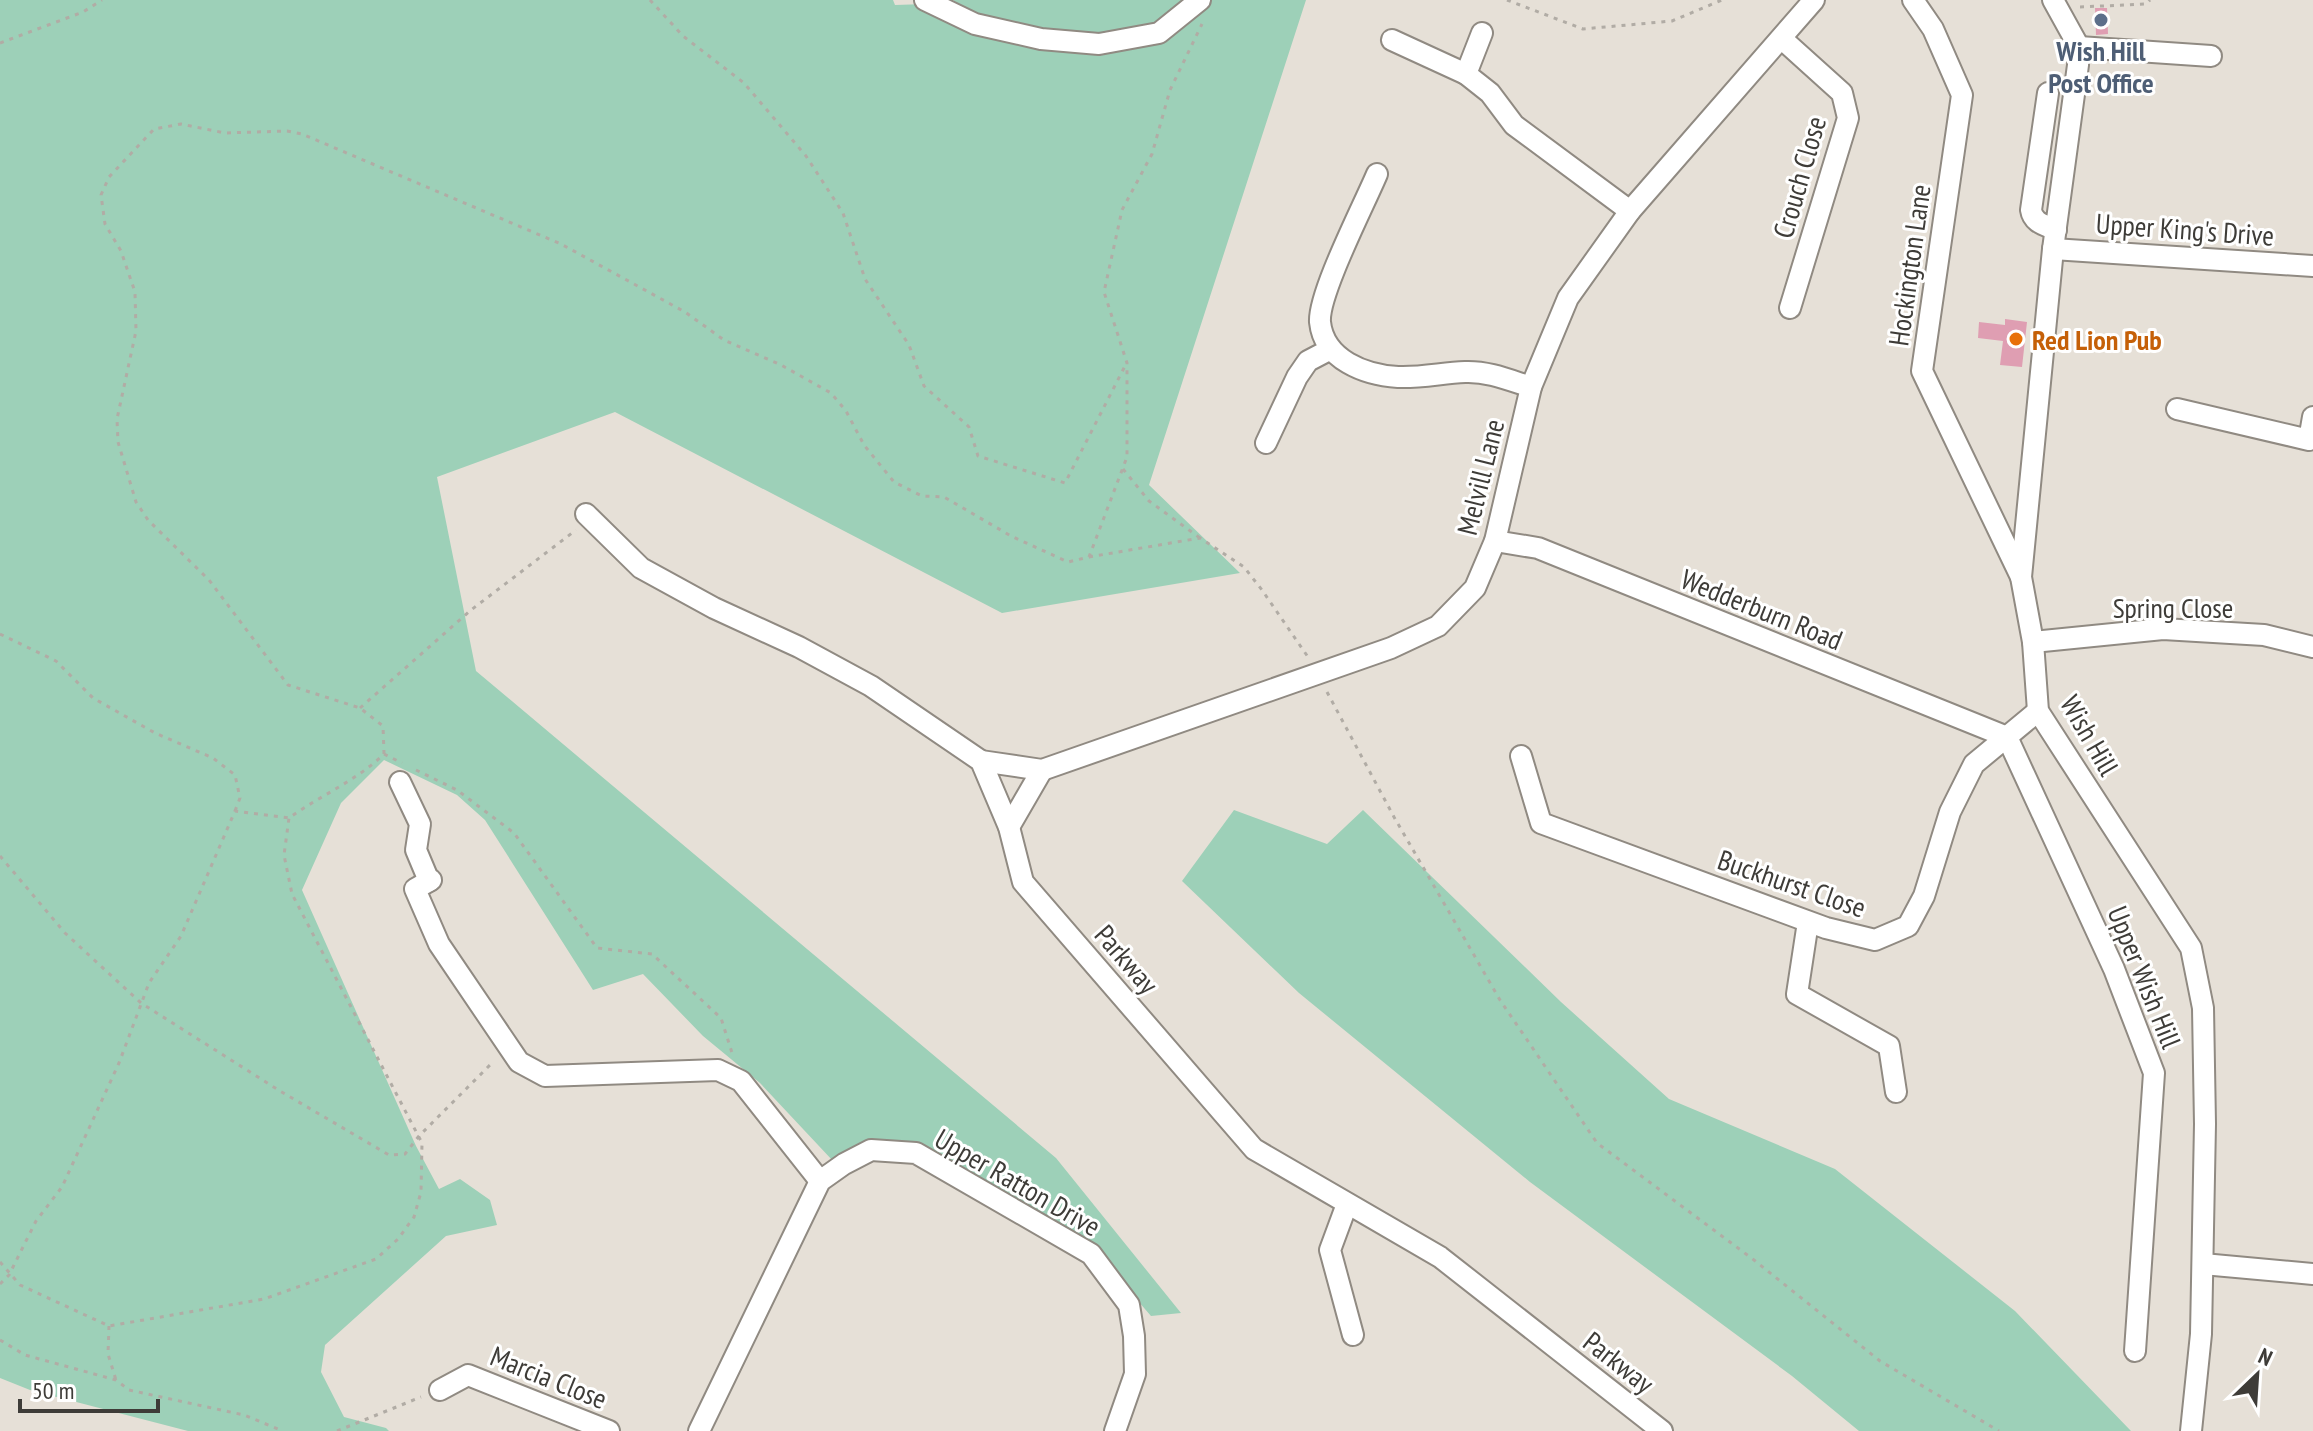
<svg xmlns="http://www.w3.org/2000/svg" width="2313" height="1431" font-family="'PT Sans Narrow',sans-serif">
<rect width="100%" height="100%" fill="#e6e0d7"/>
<g fill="#9dd0b8">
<polygon points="0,0 893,0 895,5 957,3 953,0 1306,0 1149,485 1240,573 1002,613 615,412 437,477 476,671 1056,1158 1181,1313 1151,1316 1094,1250 896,1150 833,1161 760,1083 703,1036 643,974 593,990 485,820 457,795 384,760 341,803 302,890 416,1146 439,1189 460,1179 490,1200 497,1225 446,1236 325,1345 321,1372 344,1417 386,1428 389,1431 188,1431 30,1390 0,1378"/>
<polygon points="1234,810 1327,844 1363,810 1561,1002 1669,1099 1835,1169 2015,1311 2131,1431 1859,1431 1792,1376 1530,1182 1299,993 1182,881"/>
</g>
<g fill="#df9eb2">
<polygon points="2095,8 2107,8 2108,34 2096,35"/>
<polygon points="2005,319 2027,322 2022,367 2000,365 2003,341 1978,338 1979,322 2005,325"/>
</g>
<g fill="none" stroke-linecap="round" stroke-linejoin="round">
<g stroke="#908a82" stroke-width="24">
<g id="minor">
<polyline points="925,0 975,24 1041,39 1099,44 1159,33 1200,0"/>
<polyline points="1913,0 1933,29 1962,95 1922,371 2021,577"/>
<polyline points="2053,0 2079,47 2078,65 2053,249 2021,577 2033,642 2038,711 2191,948 2203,1008 2205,1124 2201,1334 2191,1431"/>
<polyline points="1482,33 1466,74 1490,93 1514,125 1630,211"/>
<polyline points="1782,39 1842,93 1848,118 1790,308"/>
<polyline points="1392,40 1466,74"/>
<polyline points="2079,47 2211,56"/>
<path d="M2048 93 2031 210C2033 223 2045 225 2056 230"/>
<path d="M1377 174C1364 205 1318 294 1320 322 1324 360 1365 375 1398 377 1421 378 1442 373 1465 372 1488 371 1509 380 1531 387"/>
<polyline points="2053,249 2313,266"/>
<polyline points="2177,409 2309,440 2313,417"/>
<polyline points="1266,443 1297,377 1308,361 1329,350"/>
<polyline points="586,514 641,568 714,608 799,647 871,686 981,761 1009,827 1023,882 1254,1149 1440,1257 1662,1431"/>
<polyline points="1495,541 1538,548 2007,737 2114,969 2154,1073 2135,1351"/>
<polyline points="2033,642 2163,629 2264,635 2313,647"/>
<polyline points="1521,756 1541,823 1826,928 1875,940 1908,926 1924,896 1950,812 1974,764 2038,711"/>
<polyline points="981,761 1042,770 1391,648 1438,626 1475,588 1495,541 1531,387 1568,298 1630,211 1814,0"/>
<polyline points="400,782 420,824 416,850 429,881"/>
<polyline points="1009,827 1042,770"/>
<polyline points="431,880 415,889 439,944 519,1062 545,1076 718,1070 741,1081 820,1181"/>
<polyline points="1808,922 1797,994 1889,1046 1896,1092"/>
<polyline points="1347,1204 1330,1250 1353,1335"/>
<polyline points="2203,1264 2313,1274"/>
<polyline points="440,1390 468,1375 609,1431"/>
<polyline points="699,1431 820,1181 844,1164 871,1150 916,1153 1091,1254 1129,1305 1134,1336 1135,1374 1115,1431"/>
</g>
</g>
<g stroke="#b1aca5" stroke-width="3" stroke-dasharray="4 6" stroke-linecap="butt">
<polyline points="650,0 683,36 744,83 806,156 843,213 865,279 909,345 924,386 969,427 978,456 1065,483 1125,366"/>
<polyline points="1507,0 1583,29 1672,21 1722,0"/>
<polyline points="2080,7 2146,4 2150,0"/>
<polyline points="0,43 83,12 102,0"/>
<polyline points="1123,469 1149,501 1200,538"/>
<polyline points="1089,557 1200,538 1244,567 1262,590 1308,657"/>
<polyline points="0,634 56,661 93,698 155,733 213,758 235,775 240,798 235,811"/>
<polyline points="1327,692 1394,817 1500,1000 1597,1143 1754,1260 1880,1361 1999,1431"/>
<polyline points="360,708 471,610 576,530"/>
<polyline points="384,754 402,763"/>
<polyline points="416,770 457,790 514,833 597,948 652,954 721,1018 733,1056"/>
<polyline points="0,856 65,933 141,1003 280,1091 389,1155 405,1154 419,1136 494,1061"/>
<polyline points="0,1262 20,1285 109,1326 264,1299 376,1259 398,1239 414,1217 421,1192 422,1143 292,894 284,855 289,818"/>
<path d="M0 1284 9 1275 36 1221 62 1187 119 1063 149 983 181 936 235 811 289 818C321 795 356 781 384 754L383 726 360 708 288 685 209 580 148 520 136 502 118 442 117 419 136 331 135 292 121 251 105 224 101 195 109 177 154 129 181 124 225 133 287 131 302 134 561 244 685 312 724 340 781 365 831 393 846 411 864 445 894 482 922 496 944 497 1011 536 1068 562 1089 557 1127 457V363L1104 292 1122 210 1152 154 1170 90 1202 24"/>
<polyline points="109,1326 108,1354 116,1380"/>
<polyline points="0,1340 25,1355 116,1380 129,1390 244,1415 283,1431"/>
<polyline points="337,1431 421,1397"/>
</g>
<use href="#minor" stroke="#fff" stroke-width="20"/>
</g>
<circle fill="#5c6f8a" stroke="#fff" stroke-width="3" cx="2101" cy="20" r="8"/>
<circle fill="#e8710a" stroke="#fff" stroke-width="3" cx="2016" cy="339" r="8"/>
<g text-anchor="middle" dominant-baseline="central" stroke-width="6" stroke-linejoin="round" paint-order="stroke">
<g font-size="28" font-weight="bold" fill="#4e5e75" stroke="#fff">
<text x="2101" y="50">Wish Hill<tspan x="2101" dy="32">Post Office</tspan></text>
</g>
<g font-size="28" fill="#3e3c38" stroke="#fff">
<text transform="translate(1799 177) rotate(-74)">Crouch Close</text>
<text transform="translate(2185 229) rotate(4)">Upper King's Drive</text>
<text transform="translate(1909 265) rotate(-82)">Hockington Lane</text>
<text transform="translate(1480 477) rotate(-76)">Melvill Lane</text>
<text x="2173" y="607">Spring Close</text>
<text transform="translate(1762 609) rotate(22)">Wedderburn Road</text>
<text transform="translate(2090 735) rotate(60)">Wish Hill</text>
<text transform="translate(1792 883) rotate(19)">Buckhurst Close</text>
<text transform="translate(1127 959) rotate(49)">Parkway</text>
<text transform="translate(2145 977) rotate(68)">Upper Wish Hill</text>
<text transform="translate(1018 1182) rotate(30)">Upper Ratton Drive</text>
<text transform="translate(1619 1362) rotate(38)">Parkway</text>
<text transform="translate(549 1377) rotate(22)">Marcia Close</text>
</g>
<g font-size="28" font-weight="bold" fill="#c56008" stroke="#fff" text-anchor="start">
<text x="2032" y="339">Red Lion Pub</text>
</g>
</g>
<g transform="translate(2257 1375) rotate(25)" stroke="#ffffff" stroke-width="6" paint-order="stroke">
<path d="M0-6L14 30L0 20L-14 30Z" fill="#3e3c38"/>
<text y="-12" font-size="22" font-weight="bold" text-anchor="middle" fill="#3e3c38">N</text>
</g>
<path d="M20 1399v12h138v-12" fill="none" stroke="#3e3c38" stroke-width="4"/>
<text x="32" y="1399" font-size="24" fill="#3e3c38" stroke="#ffffff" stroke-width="6" paint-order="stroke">50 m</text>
</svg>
